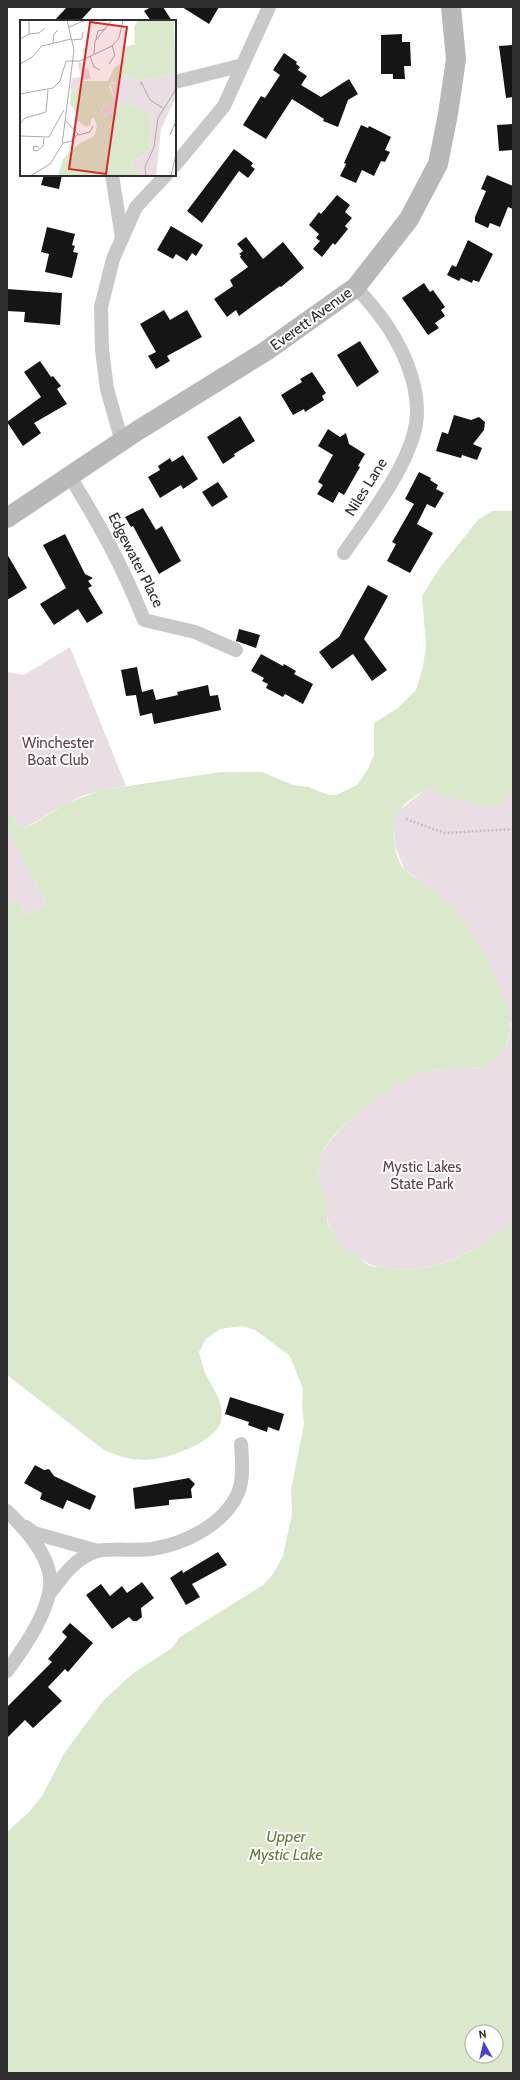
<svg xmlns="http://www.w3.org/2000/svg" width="520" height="2080" font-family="Cabin,sans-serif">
<rect width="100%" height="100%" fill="#fff"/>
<g fill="#eadde3">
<path d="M70 647 126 786C104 789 83 794 63 805 49 812 38 823 23 828L7 812V672L24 675Z"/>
<path d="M425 790 453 797 504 802 513 793V1221C480 1251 430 1277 384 1268 373 1266 366 1264 358 1256 353 1252 346 1251 342 1247 337 1242 329 1229 328 1221 327 1216 327 1211 326 1206 323 1192 316 1177 319 1162 324 1135 387 1087 412 1075 428 1068 446 1069 463 1069 467 1068 473 1069 478 1068 482 1066 486 1062 490 1059 509 1048 508 1043 511 1023L432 889 404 869 395 846 393 823 398 811Z"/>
<polygon points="7,827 47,906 25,916 19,901 7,903"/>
</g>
<path fill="#dae9cb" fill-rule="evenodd" d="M492 511H513V793L504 802 483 807 425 790C416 796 405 802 399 811 389 823 394 858 404 869 409 874 416 878 421 881 433 890 447 899 456 911 474 931 513 1004 510 1030 508 1042 504 1055 493 1062 476 1073 451 1067 432 1070 404 1073 333 1127 322 1153 314 1170 322 1188 326 1205 328 1212 326 1219 329 1226 332 1232 337 1241 342 1247 345 1250 349 1250 353 1252 358 1255 361 1260 365 1263 370 1267 379 1267 385 1268 431 1277 480 1251 513 1221V2073H7V1832L29 1812 42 1796 65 1752 103 1701 132 1674 172 1648 180 1637 263 1585 273 1574 283 1556 292 1514 291 1490 304 1424 302 1407 303 1389 290 1356 255 1330 242 1326 220 1329 206 1339 199 1352C201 1359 203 1368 206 1375 213 1388 227 1407 220 1424 211 1444 165 1460 145 1460 130 1460 118 1456 104 1450L7 1375V903L19 901 25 916 47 906 7 827V812L23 828 34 824 64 804 102 790 221 772H262L293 785 308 787 329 795H336L357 785 368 769 374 755V723L398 708 416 690 423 667 426 645 422 596 439 569 474 525 479 519ZM472 2032H496V2056H472Z"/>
<g fill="#151515">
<polygon points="67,7 93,7 80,21 54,21"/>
<polygon points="151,7 163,7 172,21 151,21 144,11"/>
<polygon points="182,7 219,7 209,24"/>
<polygon points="402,34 402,42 410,42 411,66 404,66 405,79 393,79 393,74 381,74 381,35"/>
<polygon points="513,45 513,97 506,98 499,46"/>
<polygon points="284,53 297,62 296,64 300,67 298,70 307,76 301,85 321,97 349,79 358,94 348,100 338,127 323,121 324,119 292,99 266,139 243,125 261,96 265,98 280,75 273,70"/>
<polygon points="513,124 513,150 499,151 497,125"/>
<polygon points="361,125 368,128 369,126 391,137 385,150 390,152 385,162 381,161 374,176 362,170 356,183 340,176 346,164 344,163"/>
<polygon points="234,149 253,163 251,166 255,169 248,178 239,171 202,223 187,211"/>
<polygon points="44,175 62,175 59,189 41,185"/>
<polygon points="487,175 513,186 513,209 508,207 500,227 490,223 488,228 475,222 475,217 486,191 481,189"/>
<polygon points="337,195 350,205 345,212 352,218 345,226 348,229 335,245 333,243 322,257 313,249 320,241 316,238 319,234 309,225 319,212 321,214"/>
<polygon points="171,226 203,245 196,256 192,253 187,261 176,254 173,259 157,250"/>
<polygon points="47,227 75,234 72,245 75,246 73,252 78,253 72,278 45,272 49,254 41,252"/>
<polygon points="246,237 263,259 283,242 304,268 281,287 280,286 239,316 236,310 227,317 214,299 233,286 230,280 248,267 240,257 241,255 239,254 243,251 237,244"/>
<polygon points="468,240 493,254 479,282 473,280 472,283 461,278 459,281 447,275 452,265 456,267"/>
<polygon points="424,283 430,292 433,290 445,307 441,310 445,316 435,323 439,328 428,335 402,298"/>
<polygon points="7,289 62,293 60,325 24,322 25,312 7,311"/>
<polygon points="164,310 170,320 187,310 202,337 167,356 170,361 156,369 148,356 156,352 140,324"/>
<polygon points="360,341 379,372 357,387 337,355"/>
<polygon points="40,361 51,377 53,376 61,386 57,389 67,404 34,423 41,433 23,446 7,422 41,397 24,372"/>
<polygon points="312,372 326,393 322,396 324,400 305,412 304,409 293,415 281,395 302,382 300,379"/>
<polygon points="454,415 471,420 479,417 485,422 484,430 473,444 482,448 477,460 462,455 461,458 436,451 442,432 448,434"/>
<polygon points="240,416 255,441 234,454 235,456 223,464 207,437"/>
<polygon points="328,429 340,437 346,433 349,444 365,454 358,466 360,467 344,495 339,492 333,503 317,494 323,485 318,482 333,455 318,446"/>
<polygon points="183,455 198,479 183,489 181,485 160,498 148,477 160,470 158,466 170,458 172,462"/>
<polygon points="419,472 431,478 430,480 438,485 436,489 444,493 435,508 427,504 417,524 433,533 410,573 387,561 396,544 392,542 414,504 405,499"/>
<polygon points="218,482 228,497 212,507 202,492"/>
<polygon points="143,508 156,530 162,526 181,561 159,574 133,526 131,527 125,517"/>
<polygon points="65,534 85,574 93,578 88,581 92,586 88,588 103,613 87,623 78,609 54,625 40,604 66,588 43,545"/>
<polygon points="7,554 27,588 7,600"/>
<polygon points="368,585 388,596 364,639 387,670 372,681 353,654 332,669 319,652 339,637"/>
<polygon points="239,629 260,635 256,648 236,641"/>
<polygon points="261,654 283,666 284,664 296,671 294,674 313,684 303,704 285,694 283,697 266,688 268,684 262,681 264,678 251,671"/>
<polygon points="137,667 142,692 153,689 156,700 178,695 177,692 208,685 210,696 218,695 221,710 154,724 152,713 140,716 136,695 126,696 121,670"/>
<polygon points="230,1397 284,1414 279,1431 268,1427 267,1432 248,1425 249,1422 225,1414"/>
<polygon points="35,1465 44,1470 49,1469 54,1476 96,1496 90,1510 67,1500 63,1509 40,1499 42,1493 24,1483"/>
<polygon points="189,1478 195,1484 191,1489 192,1498 169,1500 169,1505 135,1509 133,1488"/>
<polygon points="218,1552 227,1565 192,1584 200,1597 186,1605 170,1578 182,1570 183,1573"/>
<polygon points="142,1582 154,1598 141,1608 142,1617 137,1621 133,1621 129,1617 112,1629 86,1595 101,1584 110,1596 122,1586 127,1593"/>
<polygon points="70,1623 93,1643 68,1672 65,1669 48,1687 62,1701 33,1728 25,1720 7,1738 7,1707 52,1662 48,1659 67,1637 62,1632"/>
</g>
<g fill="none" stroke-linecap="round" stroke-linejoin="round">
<polyline stroke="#c2c2c2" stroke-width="2.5" stroke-dasharray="2 2" stroke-linecap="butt" points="406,819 445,833 513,829"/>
<g stroke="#c8c8c8" stroke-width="14">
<polyline points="175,82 243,65"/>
<polyline points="175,165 224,106 269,7"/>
<polyline points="112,175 122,238"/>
<polyline points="122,442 107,389 102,350 101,307 113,259 136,207 166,175"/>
<path d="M70 477C100 525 123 567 144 620L195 632 236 650"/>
<path d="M344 553C368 518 403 474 414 433 424 398 407 356 388 327 379 313 367 300 356 287"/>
<path d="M7 1511C24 1528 47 1552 50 1577 53 1607 24 1648 7 1671"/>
<polyline points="26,1527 34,1533 98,1551"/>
<path d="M50 1593C63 1576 75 1558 97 1551 109 1548 136 1551 152 1549 184 1544 224 1525 238 1493 244 1478 242 1460 241 1444"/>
</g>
<polyline stroke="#b8b8b8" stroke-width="20" points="7,518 137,431 266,351 356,287 409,219 438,164 448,114 456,59 451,7"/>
</g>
<g text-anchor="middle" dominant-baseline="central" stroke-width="4" stroke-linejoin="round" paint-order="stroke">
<g font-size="15" fill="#2e2e2e" stroke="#fff">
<text transform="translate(311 319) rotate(-36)">Everett Avenue</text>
<text transform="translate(366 487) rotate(-58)">Niles Lane</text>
<text transform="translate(136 560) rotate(63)">Edgewater Place</text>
</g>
<g font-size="15" fill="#663f4d" stroke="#fff">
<text x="58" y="743">Winchester<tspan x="58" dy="17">Boat Club</tspan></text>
<text x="422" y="1167">Mystic Lakes<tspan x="422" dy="17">State Park</tspan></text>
</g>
<g font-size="16" font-style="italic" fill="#5e7e3e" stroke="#fff">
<text x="286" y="1836">Upper<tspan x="286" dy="18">Mystic Lake</tspan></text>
</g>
</g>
<g transform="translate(20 20)">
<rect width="156" height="156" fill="#fff"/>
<path d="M61 42 64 49 68 48 71 59 62 60 64 66H57L50 72 52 58 61 57 58 43ZM156 54V77L141 109 136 156H122L110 142 122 137 129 128 132 96 120 87 102 83 96 92 88 96 82 94 81 87 95 81 90 63 96 64 106 55 117 61Z" fill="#eadde3"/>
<path d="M118 0H153L154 3 156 54 117 61 106 55 98 64 92 62 89 66 95 81 82 86 81 92 85 96 92 94 102 83 120 87 132 96 129 128 122 137 110 142 122 156H38L43 139 60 123 74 116 77 106 74 98 71 99V105L66 107 56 99V92L50 84 51 72 57 66H64L61 58 63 61H88L94 48 103 42 105 27 115 24 114 7Z" fill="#dae9cb"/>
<path fill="none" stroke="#ababab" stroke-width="1" d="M49 7 66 0M9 14 19 13 25 8M0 19 9 14V0M76 19 78 11 86 9M52 20 62 19 63 12M33 23 34 14 38 10M74 34 75 21 92 0M70 36 74 47 80 50M0 44 12 37 22 26 51 19M89 44 95 35 92 26M121 65V62L130 80 143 88M0 74 33 68 40 61 46 41H60L92 26 99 18 103 0M0 104 5 98 26 92 28 70M151 112 150 115 156 101M58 115 70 112 73 106M0 116 29 117 44 90M43 123 52 121 58 114 45 100M19 127 14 126 13 130 17 131 23 126 24 118M10 156 30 144 42 125 54 30 47 0M126 156 125 147 134 127 138 98 156 69M151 156 156 134"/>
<path fill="#d62828" fill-opacity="0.15" stroke="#d62828" stroke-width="2" d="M70 2 107 7 86 154 49 149Z"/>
<rect width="156" height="156" fill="none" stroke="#2e2e2e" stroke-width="2"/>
</g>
<rect width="520" height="2080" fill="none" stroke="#2e2e2e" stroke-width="16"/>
<g transform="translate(484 2044) rotate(352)"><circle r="19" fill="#ffffff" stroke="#ababab"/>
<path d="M0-3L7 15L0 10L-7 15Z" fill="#4540d6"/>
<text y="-6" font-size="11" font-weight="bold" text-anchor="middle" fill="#2e2e2e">N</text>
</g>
</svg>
